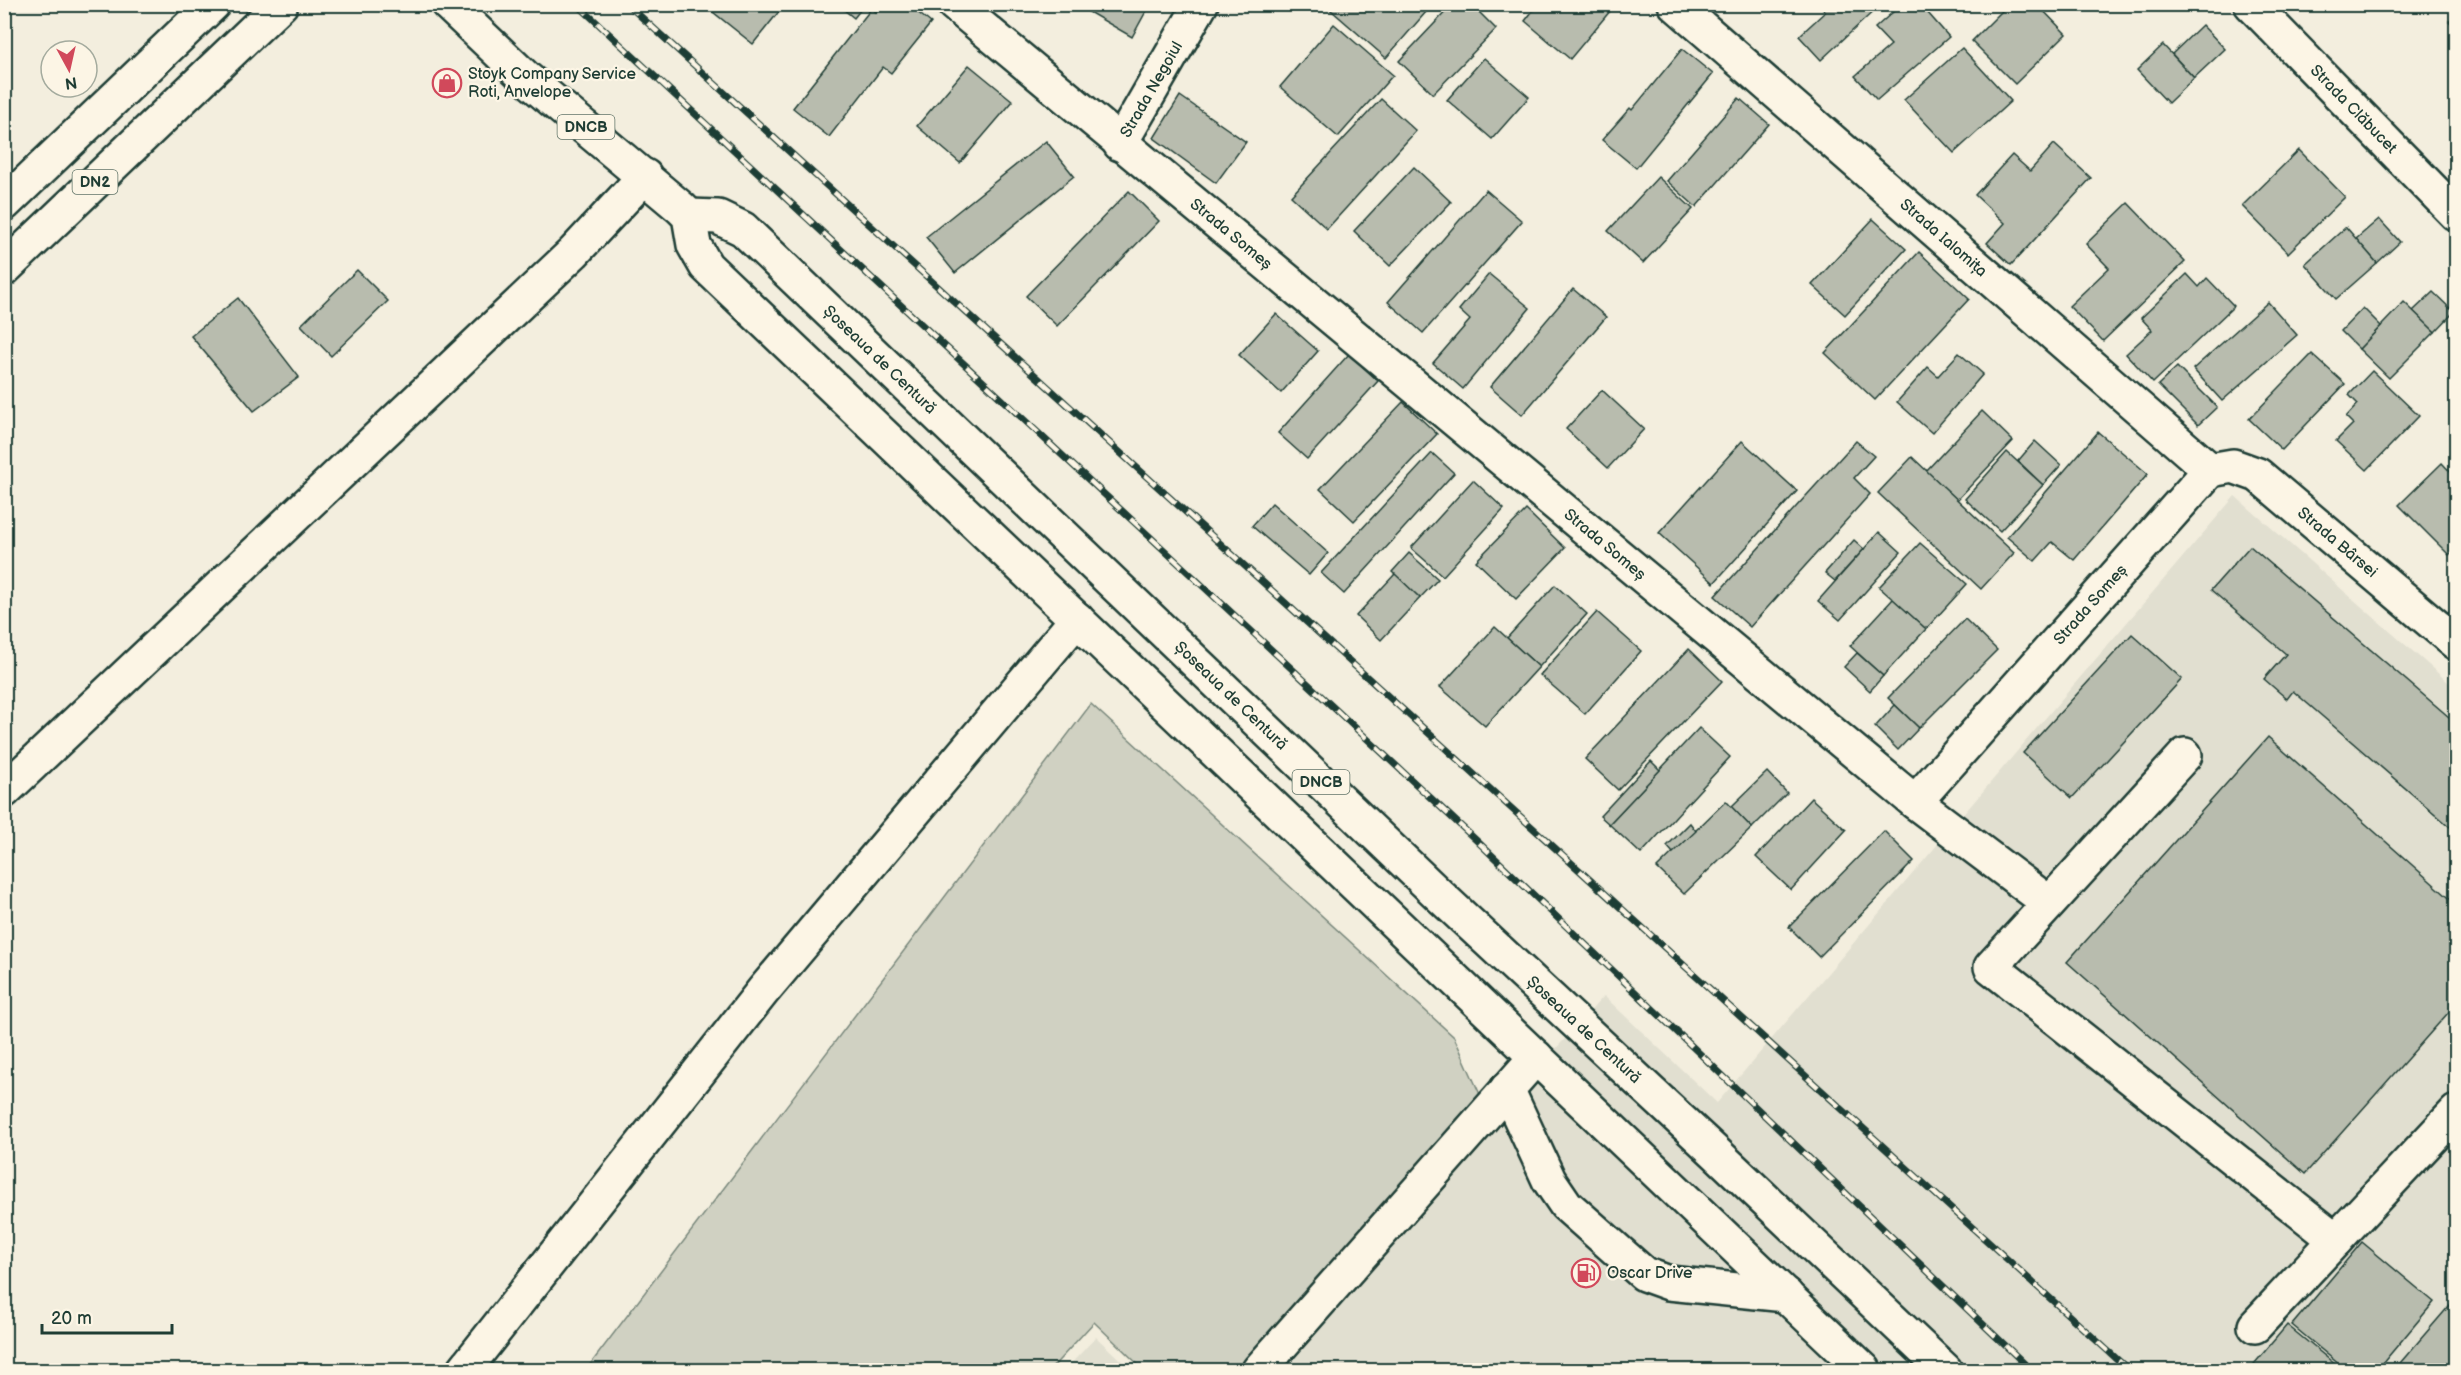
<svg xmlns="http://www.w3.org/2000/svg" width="2461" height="1375" font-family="'Balsamiq Sans',sans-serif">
<rect width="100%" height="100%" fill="#f3eede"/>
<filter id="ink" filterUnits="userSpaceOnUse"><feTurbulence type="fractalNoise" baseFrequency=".0167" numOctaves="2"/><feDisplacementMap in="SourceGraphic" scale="12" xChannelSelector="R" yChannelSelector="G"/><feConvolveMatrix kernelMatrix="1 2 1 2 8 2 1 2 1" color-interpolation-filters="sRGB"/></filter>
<g filter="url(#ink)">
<g fill="#e1dfd0">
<polygon points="2235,496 2456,689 2456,1370 1262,1370 1604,996 1717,1103"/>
<polygon points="1096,1337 1131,1370 1065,1370"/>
</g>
<polygon fill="#d0d1c2" stroke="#78877b" stroke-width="1.5" points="1091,704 1454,1037 1483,1101 1241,1370 1144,1370 1094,1322 1050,1370 586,1370"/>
<g fill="#b8bcae" stroke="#1f3d34" stroke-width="1.5">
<polygon points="718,4 785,4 753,44 713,12"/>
<polygon points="837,4 865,4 854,18"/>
<polygon points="882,4 907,4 931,23 891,73 883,67 829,137 793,108 871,9 876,12"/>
<polygon points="1075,4 1150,4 1132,37"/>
<polygon points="1324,4 1433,4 1386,58"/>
<polygon points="1453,4 1471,4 1496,29 1433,94 1399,61"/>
<polygon points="1538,4 1616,4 1570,59 1525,21"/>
<polygon points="1876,4 1878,7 1821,60 1799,36 1825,12 1819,4"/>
<polygon points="1902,4 1920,4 1949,37 1877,100 1855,76 1891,45 1875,28"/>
<polygon points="2009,4 2037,4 2066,34 2015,84 1972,41"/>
<polygon points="2456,13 2456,29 2449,21"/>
<polygon points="1334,24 1393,75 1338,137 1280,87"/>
<polygon points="2202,25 2225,49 2194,78 2172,54"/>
<polygon points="2163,45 2194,78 2168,103 2137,70"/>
<polygon points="1962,48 2011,101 1954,153 1904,100"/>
<polygon points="1682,49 1713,74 1636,168 1602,140 1630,108 1632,110"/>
<polygon points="1484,58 1529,97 1492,139 1447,100"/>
<polygon points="969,65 1013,101 960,163 917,126"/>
<polygon points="1180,96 1246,142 1216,183 1154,138"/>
<polygon points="1739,98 1769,124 1696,207 1667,181"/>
<polygon points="1381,99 1416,131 1327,229 1291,196"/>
<polygon points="1046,141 1074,176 955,273 926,237"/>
<polygon points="2054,144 2091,178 2011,265 1987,243 2005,223 1975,195 2012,155 2030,171"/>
<polygon points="2299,150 2345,197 2288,253 2242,206"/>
<polygon points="1414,167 1451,202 1390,266 1354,231"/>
<polygon points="1658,177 1693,209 1643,263 1608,231"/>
<polygon points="1486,190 1522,221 1423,333 1388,302"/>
<polygon points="1129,191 1159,221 1057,326 1026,296"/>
<polygon points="2128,203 2185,262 2103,341 2069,306 2109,268 2086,244"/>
<polygon points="1873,219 1906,249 1845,315 1812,285"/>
<polygon points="2379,219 2400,242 2377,263 2356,239"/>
<polygon points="2346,227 2377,263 2336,299 2305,264"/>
<polygon points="1919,252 1969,299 1875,400 1825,353"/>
<polygon points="357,270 388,301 331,356 301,325"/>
<polygon points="1489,274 1530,308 1463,389 1433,363 1470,320 1459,310"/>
<polygon points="2187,274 2199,287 2207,278 2234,306 2153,383 2126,354 2152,330 2141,318"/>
<polygon points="1573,289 1606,317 1522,415 1490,387"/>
<polygon points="2433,292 2454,312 2435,332 2413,311"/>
<polygon points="238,298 299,377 254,411 191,336"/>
<polygon points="2268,302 2297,335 2222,401 2193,369"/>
<polygon points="2404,302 2435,332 2389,378 2359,349"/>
<polygon points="2363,308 2381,326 2359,349 2341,331"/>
<polygon points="1276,314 1318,351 1281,393 1239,355"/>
<polygon points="1959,353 1983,374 1932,433 1897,402 1928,367 1938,376"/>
<polygon points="1349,354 1378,381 1307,459 1278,433"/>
<polygon points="2312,354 2345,384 2282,450 2249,419"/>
<polygon points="2177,367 2217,407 2198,425 2158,385"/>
<polygon points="2372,371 2419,416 2367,470 2336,441 2353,424 2346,417 2358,404 2349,395"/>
<polygon points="1602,390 1644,429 1608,468 1566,429"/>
<polygon points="1403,402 1437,434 1354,521 1320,489"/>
<polygon points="1982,411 2013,441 1957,500 1926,471"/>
<polygon points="2098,432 2148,474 2074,560 2052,542 2035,561 2007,537"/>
<polygon points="1742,441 1797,491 1714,583 1659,533"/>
<polygon points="1856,441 1874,456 1854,478 1870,494 1750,627 1715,596"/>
<polygon points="2035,441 2061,465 2043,485 2018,461"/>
<polygon points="2007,452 2043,485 2000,531 1965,499"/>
<polygon points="1432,453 1454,473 1344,594 1321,573"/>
<polygon points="1912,457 2014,553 1981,589 1878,493"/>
<polygon points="2442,463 2456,478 2456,547 2449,555 2399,505"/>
<polygon points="1473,480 1504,509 1443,576 1411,548"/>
<polygon points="1272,503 1328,553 1309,575 1252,526"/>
<polygon points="1526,510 1565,548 1516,599 1476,561"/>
<polygon points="1879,532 1901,552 1840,620 1818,601"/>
<polygon points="1854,540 1864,549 1835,581 1825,573"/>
<polygon points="1920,543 1967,584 1926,629 1879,587"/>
<polygon points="2250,546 2456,723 2456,832 2293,691 2287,699 2264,679 2286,654 2211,590"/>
<polygon points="1409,553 1438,579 1420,598 1392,572"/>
<polygon points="1395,574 1420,598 1381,640 1356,616"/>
<polygon points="1555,585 1587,614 1539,667 1507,638"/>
<polygon points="1893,599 1926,629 1883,676 1850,646"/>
<polygon points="1597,612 1641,651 1585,714 1540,675"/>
<polygon points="1965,619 1997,650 1919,728 1888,698"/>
<polygon points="1495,627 1539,667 1485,726 1440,687"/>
<polygon points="2132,634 2182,679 2072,798 2023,753"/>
<polygon points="1689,649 1722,681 1618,790 1585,759"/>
<polygon points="1857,653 1883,676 1870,691 1844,667"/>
<polygon points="1895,705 1919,728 1898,750 1875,727"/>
<polygon points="1699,728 1730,757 1641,854 1609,824"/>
<polygon points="2268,737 2456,904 2456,1004 2305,1174 2067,962"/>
<polygon points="1651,761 1660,770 1609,824 1600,816"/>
<polygon points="1767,772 1787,793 1752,828 1731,807"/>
<polygon points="1811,798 1846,830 1791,890 1756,857"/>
<polygon points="1726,801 1752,828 1684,894 1657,868"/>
<polygon points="1690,823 1696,831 1673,853 1667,846"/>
<polygon points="1884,831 1914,861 1819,957 1789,927"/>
<polygon points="2362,1242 2434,1302 2377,1370 2346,1370 2292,1325"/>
<polygon points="2456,1298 2456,1370 2394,1370"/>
<polygon points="2287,1325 2342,1370 2249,1370"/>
</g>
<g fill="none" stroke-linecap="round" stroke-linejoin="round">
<g stroke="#1f3d34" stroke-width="38">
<g id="minor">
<path id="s1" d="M954 4 1915 802 2049 903"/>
<path id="s2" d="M1675 4 2210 470"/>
<path id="s3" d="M2251 4 2456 214"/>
<path id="s4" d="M1120 144 1201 4"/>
<path id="s5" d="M2210 470 2233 466 2258 475 2456 643"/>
<polyline points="2185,755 1991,967 2336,1240"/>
<path id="s6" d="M1915 802 2210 470"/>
<polyline points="1507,1089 1549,1180 1566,1205 1644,1274 1669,1283 1786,1295"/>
<polyline points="2255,1326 2456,1112"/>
<polyline points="464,1370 763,991 1077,619"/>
<polyline points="1259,1370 1536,1057"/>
</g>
</g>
<g stroke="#1f3d34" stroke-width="38">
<g id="major">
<polyline points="448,4 526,78 681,208 689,216 694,245 706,266 1864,1370"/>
<path id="s7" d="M689 216 718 217 743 229 1438 894 1715 1152 1945 1370"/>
<polyline points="4,791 574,252 645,176"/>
</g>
</g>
<g stroke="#1f3d34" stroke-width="38">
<g id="highway">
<polyline points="4,204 213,4"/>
<polyline points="4,269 281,4"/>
</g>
</g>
<use href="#minor" stroke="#fcf5e5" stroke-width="33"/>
<use href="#major" stroke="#fcf5e5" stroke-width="33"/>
<use href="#highway" stroke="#fcf5e5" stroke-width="33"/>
<g stroke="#1f3d34" stroke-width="7">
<g id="rail">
<polyline points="577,4 1476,840 2031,1370"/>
<polyline points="627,4 2129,1370"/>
</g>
</g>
<use href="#rail" stroke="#fcf5e5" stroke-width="4.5" stroke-dasharray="14" stroke-linecap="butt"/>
</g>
</g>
<defs>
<g id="shop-ring" transform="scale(1.5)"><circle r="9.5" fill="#fcf5e5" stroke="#d1495b" stroke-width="1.5"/><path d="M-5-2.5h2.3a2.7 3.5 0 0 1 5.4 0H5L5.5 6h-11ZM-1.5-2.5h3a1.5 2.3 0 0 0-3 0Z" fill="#d1495b"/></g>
<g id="fuel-ring" transform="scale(1.5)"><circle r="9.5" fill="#fcf5e5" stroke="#d1495b" stroke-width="1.5"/><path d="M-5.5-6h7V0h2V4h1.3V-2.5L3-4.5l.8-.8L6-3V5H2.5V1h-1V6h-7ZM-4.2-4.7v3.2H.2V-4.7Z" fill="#d1495b"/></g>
</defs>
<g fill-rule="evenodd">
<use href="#shop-ring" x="447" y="83"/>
<use href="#fuel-ring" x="1586" y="1273"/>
</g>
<g text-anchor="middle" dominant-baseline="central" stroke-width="4.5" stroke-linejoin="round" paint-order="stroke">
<g fill="#fcf5e5" stroke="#617469" stroke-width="1.5">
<rect x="557.5" y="115" width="57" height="24" rx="4.5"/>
<rect x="72.5" y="170" width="45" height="24" rx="4.5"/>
<rect x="1292.5" y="770" width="57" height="24" rx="4.5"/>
</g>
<g font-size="15" font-weight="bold" fill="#1f3d34">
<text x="586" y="127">DNCB</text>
<text x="95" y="182">DN2</text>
<text x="1321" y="782">DNCB</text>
</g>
<g font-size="16" fill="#1f3d34" stroke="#fcf5e5" text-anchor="start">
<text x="468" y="74">Stoyk Company Service<tspan x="468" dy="18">Roti, Anvelope</tspan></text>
<text x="1607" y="1273">Oscar Drive</text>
</g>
<g font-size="16" fill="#1f3d34" stroke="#fcf5e5">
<text stroke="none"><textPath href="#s4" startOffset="63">Strada Negoiul</textPath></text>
<text stroke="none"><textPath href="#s3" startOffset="147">Strada Clăbucet</textPath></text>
<text stroke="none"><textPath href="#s1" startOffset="360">Strada Someș</textPath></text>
<text stroke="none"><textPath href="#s2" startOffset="356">Strada Ialomița</textPath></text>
<text stroke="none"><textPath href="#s7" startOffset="246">Șoseaua de Centură</textPath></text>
<text stroke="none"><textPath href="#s5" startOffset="154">Strada Bârsei</textPath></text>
<text stroke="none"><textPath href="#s1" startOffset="846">Strada Someș</textPath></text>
<text stroke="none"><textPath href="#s6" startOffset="264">Strada Someș</textPath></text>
<text stroke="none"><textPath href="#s7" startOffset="732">Șoseaua de Centură</textPath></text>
<text stroke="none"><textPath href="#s7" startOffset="1218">Șoseaua de Centură</textPath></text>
</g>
</g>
<rect width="2461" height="1375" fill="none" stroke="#fcf5e5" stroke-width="24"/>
<rect x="12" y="12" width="2437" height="1351" fill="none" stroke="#1f3d34" stroke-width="2" filter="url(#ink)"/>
<g transform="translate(69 69) rotate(172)"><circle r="28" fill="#fcf5e5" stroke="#a4ab9e" stroke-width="1.5"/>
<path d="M0-4.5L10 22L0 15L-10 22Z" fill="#d1495b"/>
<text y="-9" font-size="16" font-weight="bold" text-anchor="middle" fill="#1f3d34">N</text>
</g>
<path d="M42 1324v9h130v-9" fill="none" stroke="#1f3d34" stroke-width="3"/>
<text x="51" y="1324" font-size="18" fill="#1f3d34" stroke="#fcf5e5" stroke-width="4.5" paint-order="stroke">20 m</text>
</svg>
